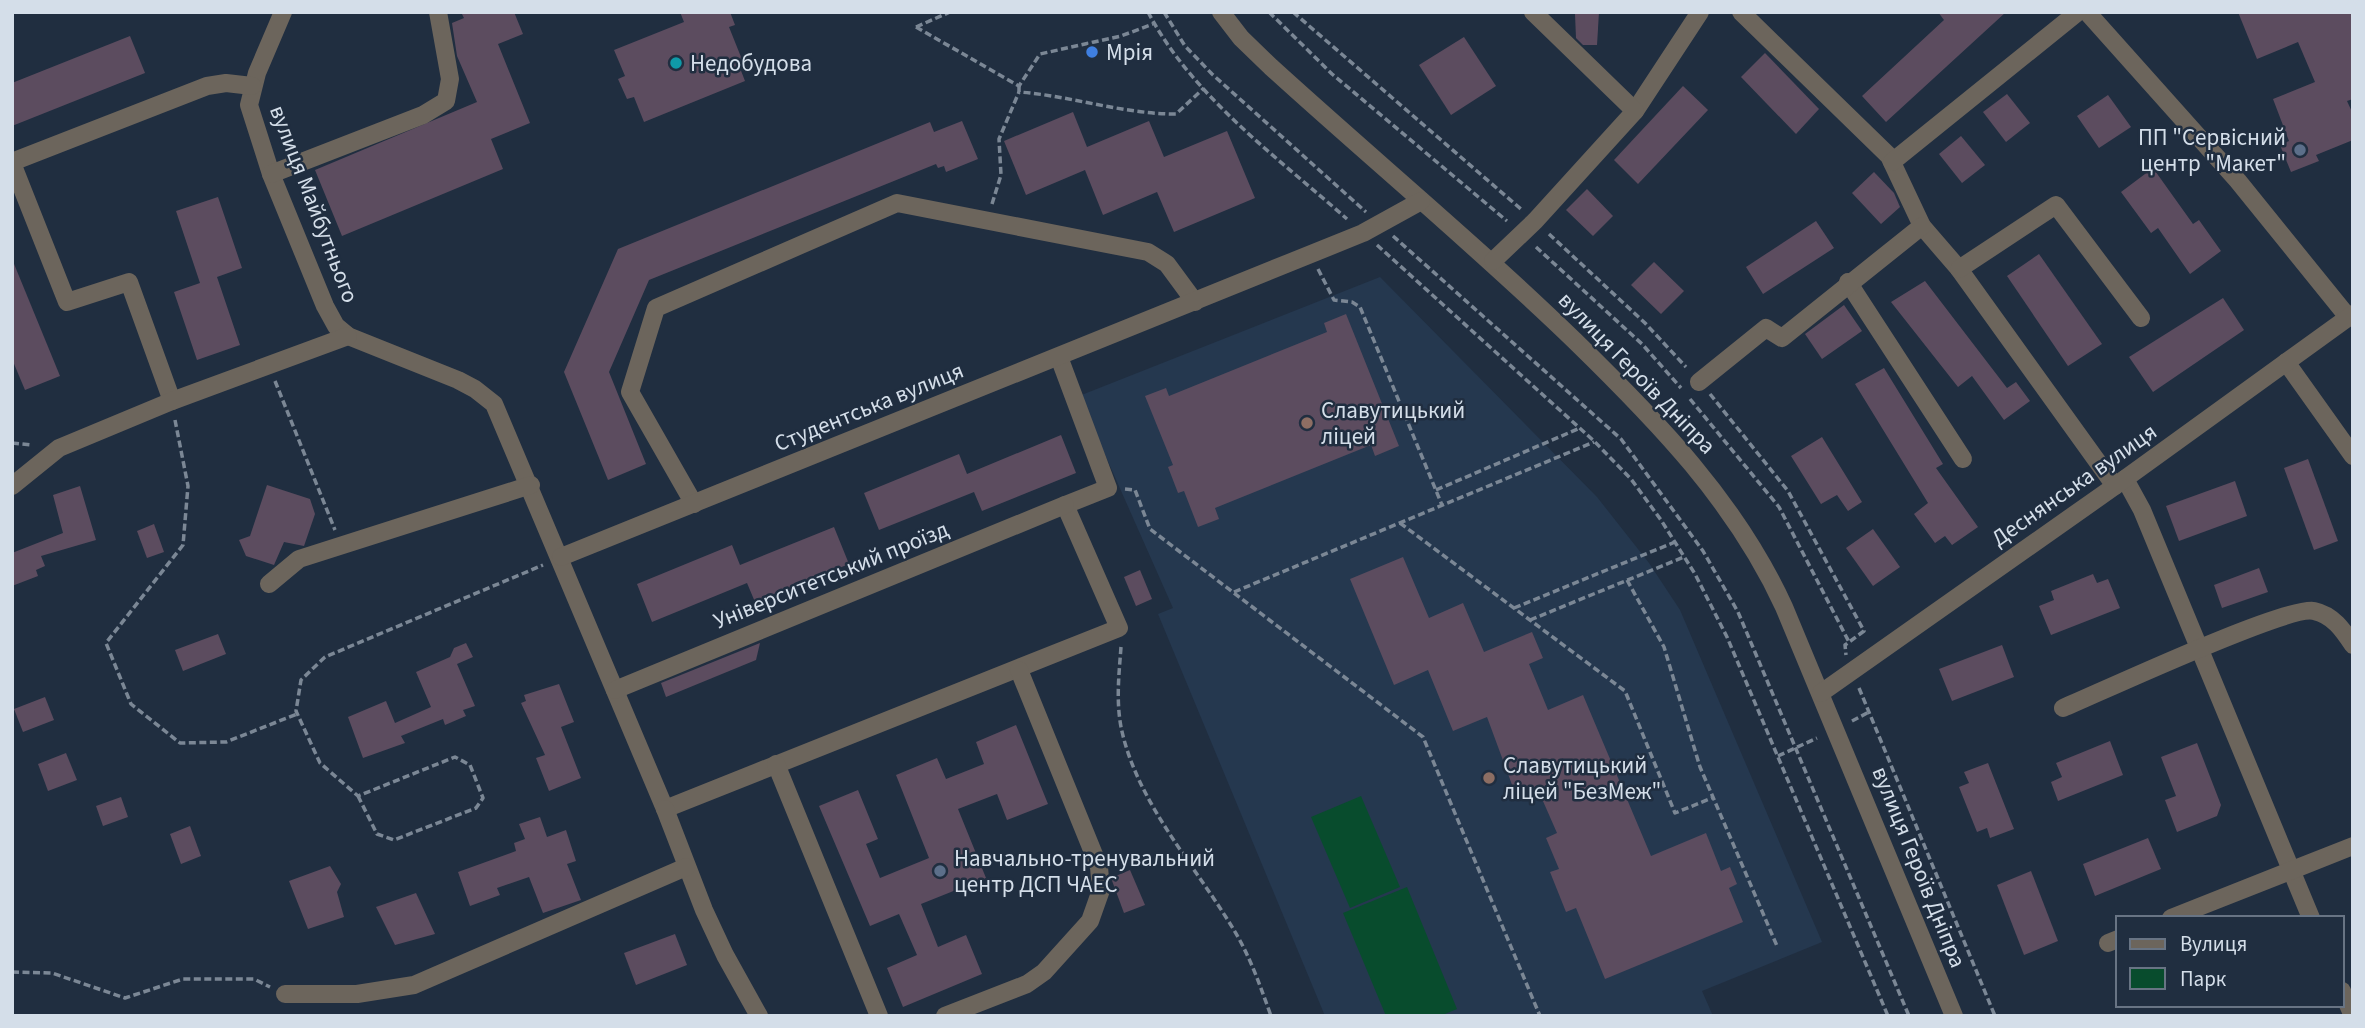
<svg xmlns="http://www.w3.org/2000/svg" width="2365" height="1028" font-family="'Source Sans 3',sans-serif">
<rect width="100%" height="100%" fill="#202e40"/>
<polygon fill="#25384f" points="1380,277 1597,497 1649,563 1680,610 1822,942 1702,991 1713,1016 1325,1016 1158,614 1173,608 1079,396"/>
<g fill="#084c2d">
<polygon points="1361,796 1400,887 1350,908 1311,817"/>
<polygon points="1407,887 1457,1009 1440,1016 1386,1016 1343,913"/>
</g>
<g fill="#5c4c5f">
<polygon points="461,12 514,12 523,34 498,44 530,123 491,139 503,169 342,236 315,170 477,102 457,56 452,23 464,18"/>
<polygon points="680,12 730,12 735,25 729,27 743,62 738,63 745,81 644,122 634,97 627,99 618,79 625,76 614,50 684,22"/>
<polygon points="1599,12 1597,45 1583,45 1576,38 1575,14"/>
<polygon points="1938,12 2006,12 1886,122 1862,96 1944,20"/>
<polygon points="2238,12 2353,12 2353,99 2347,101 2353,114 2353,140 2316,155 2319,161 2291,172 2280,145 2289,141 2273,99 2315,82 2298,42 2257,59"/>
<polygon points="130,36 145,73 12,126 12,83"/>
<polygon points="1464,37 1496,86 1451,115 1419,65"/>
<polygon points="1765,53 1819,109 1796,134 1741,77"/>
<polygon points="1683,86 1708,110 1638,184 1614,160"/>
<polygon points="2007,94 2030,123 2006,142 1983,112"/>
<polygon points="2108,95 2131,127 2099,148 2077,116"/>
<polygon points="1073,112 1087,147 1149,121 1164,157 1227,131 1255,198 1174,232 1157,192 1103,215 1085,170 1026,195 1004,141"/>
<polygon points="962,121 978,159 946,172 944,166 938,168 936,164 649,280 609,372 646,464 608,480 564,372 618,249 930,122 934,132"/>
<polygon points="1961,136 1985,165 1962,183 1939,154"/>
<polygon points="2153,168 2193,224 2199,220 2221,251 2190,274 2158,228 2151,233 2121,192"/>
<polygon points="1874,172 1894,193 1900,207 1881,224 1852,193"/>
<polygon points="1587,189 1613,216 1593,236 1566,210"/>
<polygon points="218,197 242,268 217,277 240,345 197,360 174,292 200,283 176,211"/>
<polygon points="1816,221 1834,248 1763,294 1746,267"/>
<polygon points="2039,254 2102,344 2068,366 2007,276"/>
<polygon points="12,259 60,376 25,390 12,359"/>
<polygon points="1654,262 1684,291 1661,314 1631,285"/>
<polygon points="1925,281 2007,388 2016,382 2030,401 2004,420 1972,376 1958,387 1891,302"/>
<polygon points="2223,298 2244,330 2153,392 2129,357"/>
<polygon points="1844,305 1862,331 1822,359 1805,334"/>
<polygon points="1346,314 1399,446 1375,456 1371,445 1215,508 1219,519 1198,527 1184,491 1178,493 1168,467 1173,465 1145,396 1166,388 1169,396 1327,332 1324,323"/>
<polygon points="1884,368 1943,464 1936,468 1978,527 1952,545 1945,536 1935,543 1914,514 1928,503 1855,384"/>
<polygon points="1061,435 1076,473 982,511 974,492 879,530 864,493 959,454 967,474"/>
<polygon points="1822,437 1862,502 1848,511 1837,495 1821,504 1791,456"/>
<polygon points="2308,459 2338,541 2314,550 2284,468"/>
<polygon points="2235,481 2247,516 2179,541 2166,506"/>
<polygon points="267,485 310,499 315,514 304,546 284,542 274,565 246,556 239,540 250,536"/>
<polygon points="80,486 96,540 41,556 45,566 36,570 38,576 12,586 12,553 63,533 53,495"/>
<polygon points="154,524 164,552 147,558 137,531"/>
<polygon points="834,527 849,564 755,602 747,583 652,622 637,584 732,545 740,565"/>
<polygon points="1873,529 1900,567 1873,586 1846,548"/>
<polygon points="1403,557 1429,618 1463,603 1484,652 1532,632 1543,658 1529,664 1548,710 1583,695 1651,856 1706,833 1721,871 1730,867 1737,884 1729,888 1743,922 1605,979 1576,908 1566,912 1550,872 1559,869 1546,838 1557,833 1539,792 1518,801 1487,717 1453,731 1428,670 1394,685 1350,579"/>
<polygon points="2259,568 2268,592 2222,608 2214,585"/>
<polygon points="1140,570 1152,599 1136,606 1124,577"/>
<polygon points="2093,574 2097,583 2108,579 2120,608 2051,635 2039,606 2054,600 2051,591"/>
<polygon points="218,634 226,654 183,671 175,650"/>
<polygon points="466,643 473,657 457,664 475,706 463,710 466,716 445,725 443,719 401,736 405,743 363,758 348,717 386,701 395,723 431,707 416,672 450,657 454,648"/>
<polygon points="760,643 756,660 666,697 661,683"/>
<polygon points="2002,645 2014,677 1952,701 1939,669"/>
<polygon points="559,684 574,722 561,727 581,778 549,791 536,758 545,755 521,703 526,701 524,695"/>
<polygon points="45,697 54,720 23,732 14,709"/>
<polygon points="1016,725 1048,804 1007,820 997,794 958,809 986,878 921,904 938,947 966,935 982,974 903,1007 887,968 917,955 899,914 870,926 819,806 858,790 878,839 866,844 880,878 929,858 896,775 937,758 946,779 984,764 976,742"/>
<polygon points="2110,741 2123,775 2058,801 2051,782 2062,777 2056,763"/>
<polygon points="2197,743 2221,805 2217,816 2177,832 2165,800 2176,796 2161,757"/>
<polygon points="66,753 77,780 48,791 38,764"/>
<polygon points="1988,763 2014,829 1990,838 1987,828 1977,832 1959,787 1969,783 1964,772"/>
<polygon points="121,797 128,817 103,826 96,806"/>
<polygon points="540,817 547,837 566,830 576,861 567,864 581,900 543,913 529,877 497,888 500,895 470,906 458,872 516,851 514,843 525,839 519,824"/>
<polygon points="190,826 201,856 181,864 170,834"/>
<polygon points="2148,838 2161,869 2095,896 2083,864"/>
<polygon points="330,866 341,884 337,892 344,917 308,929 289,881"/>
<polygon points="1130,870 1145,905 1124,913 1111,878"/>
<polygon points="2031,871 2058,941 2024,955 1997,885"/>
<polygon points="416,893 435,934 395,945 376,907"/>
<polygon points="675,934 687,965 636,985 624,953"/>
</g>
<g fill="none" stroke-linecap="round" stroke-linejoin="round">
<g stroke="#7b8795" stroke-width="3.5" stroke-dasharray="7 3.5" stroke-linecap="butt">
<path d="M1148 12C1192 96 1277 157 1347 219"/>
<polyline points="1164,12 1185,46 1212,74 1366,212"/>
<polyline points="1269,12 1332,74 1507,221"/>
<polyline points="1293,12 1522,210"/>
<polyline points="916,27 1019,86 1040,54 1121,36 1153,24"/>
<polyline points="916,27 950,12"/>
<path d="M1019 86V92C1072 96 1122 114 1176 114L1204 88"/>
<polyline points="992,204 1001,175 999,139 1019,92"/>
<polyline points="1549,234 1645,323 1686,367"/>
<polyline points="1393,236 1621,439 1703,551 1738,612 1909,1016"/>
<polyline points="1377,245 1594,441 1631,479 1661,520 1695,574 1727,637 1888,1016"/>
<polyline points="1536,247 1642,344 1681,388"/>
<polyline points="1318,269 1334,300 1352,302 1360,307 1442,505"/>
<polyline points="275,381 335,530"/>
<polyline points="1710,394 1788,491 1864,631 1845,645 1846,655"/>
<polyline points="1690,399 1779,507 1849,642"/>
<polyline points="175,420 188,486 183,545 106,643 131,704 180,743 226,742 297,714"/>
<polyline points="12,443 31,445"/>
<polyline points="1125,489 1135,490 1150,529 1423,737 1540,1016"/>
<polyline points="1436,490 1580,428"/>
<polyline points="1400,523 1625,691 1675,813 1712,798"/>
<polyline points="1627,580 1664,647 1700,767 1777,946"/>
<polyline points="1234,592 1594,442"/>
<polyline points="1514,608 1675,542"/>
<polyline points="1530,620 1684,557"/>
<path d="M1121 647C1119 674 1116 700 1121 727 1137 805 1199 869 1238 937 1252 962 1261 988 1271 1016"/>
<polyline points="1859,688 1995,1016"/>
<polyline points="1852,721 1869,712"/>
<polyline points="1778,756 1817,738"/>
<polyline points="358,796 377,834 394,840 476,808 483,798 470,765 455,757 358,796 320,763 296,711 301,680 325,657 543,565"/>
<polyline points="12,972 52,973 125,998 183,979 254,979 270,987"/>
</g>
<g stroke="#6c655c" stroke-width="18">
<polyline points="283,12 257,73 249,105 271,174 325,306 336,326 348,336 458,380 475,389 494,404 665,809 1119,628 1065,505 1108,488 1059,357"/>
<path d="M1221 12 1241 38 1271 67C1372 159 1477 246 1575 341 1657 421 1736 502 1784 607L1954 1016"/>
<polyline points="1741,12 1889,156 1922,226 1959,269 2115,486"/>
<polyline points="2087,12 2238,181 2348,317"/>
<polyline points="1635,111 1700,12"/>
<polyline points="12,162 207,86 226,83 252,86"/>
<polyline points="1892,162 2078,12"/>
<polyline points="12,163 67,302 129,282 172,401"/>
<polyline points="271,174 423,115 446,101 450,79 438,12"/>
<polyline points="1493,261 1535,221 1635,111 1533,12"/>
<polyline points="1959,269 2056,205 2141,318"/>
<polyline points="1848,282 1963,459"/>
<polyline points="2286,362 2353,456"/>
<polyline points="1699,382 1766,328 1782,338 1922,226"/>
<polyline points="2125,479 2142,510 2311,918"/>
<polyline points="12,486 59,448 172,401 348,336"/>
<polyline points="694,504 630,392 656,308 897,203 1148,252 1167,264 1195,302"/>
<polyline points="561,557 1363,233 1421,201"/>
<polyline points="269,584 299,559 531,485"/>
<polyline points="615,690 1065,505"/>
<polyline points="1821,693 2115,486 2353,314"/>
<path d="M2063 708C2101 692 2287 605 2314 611 2333 615 2343 630 2353 645"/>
<polyline points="776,764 879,1016"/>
<polyline points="665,809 704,910 725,955 759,1016"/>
<polyline points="2171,918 2353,846"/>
<polyline points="2108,943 2118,939"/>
<polyline points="2342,991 2353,1016"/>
<polyline points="285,994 357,994 414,985 686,867"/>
<polyline points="945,1016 1027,984 1044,972 1090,921 1101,890 1099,867 1019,670"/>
</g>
</g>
<circle fill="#3f7fe0" stroke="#202e40" stroke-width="2.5" cx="1092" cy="52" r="7"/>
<circle fill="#0f9aa8" stroke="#202e40" stroke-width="2.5" cx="676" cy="63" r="7"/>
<g fill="#5c6f8a" stroke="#202e40" stroke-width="2.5">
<circle cx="2300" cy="150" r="7"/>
<circle cx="940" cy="871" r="7"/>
</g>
<g fill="#8d6e63" stroke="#202e40" stroke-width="2.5">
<circle cx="1307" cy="423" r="7"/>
<circle cx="1489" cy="778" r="7"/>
</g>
<g text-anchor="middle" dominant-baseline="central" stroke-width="5" stroke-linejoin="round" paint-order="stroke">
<g font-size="23" fill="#d4dee9" stroke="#202e40" text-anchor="start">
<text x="1106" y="52">Мрiя</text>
<text x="690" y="63">Недобудова</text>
<text x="2286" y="137" text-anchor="end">ПП "Сервісний<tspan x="2286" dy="26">центр "Макет"</tspan></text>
<text x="1321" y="410">Славутицький<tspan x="1321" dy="26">ліцей</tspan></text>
<text x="1503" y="765">Славутицький<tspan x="1503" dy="26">ліцей "БезМеж"</tspan></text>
<text x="954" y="858">Навчально-тренувальний<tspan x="954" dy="26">центр ДСП ЧАЕС</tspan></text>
</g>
<g font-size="23" fill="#d4dee9" stroke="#202e40">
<text transform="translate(314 204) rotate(69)">вулиця Майбутнього</text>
<text transform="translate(1637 373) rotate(46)">вулиця Героїв Дніпра</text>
<text transform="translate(869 407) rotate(-22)">Студентська вулиця</text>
<text transform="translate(2074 485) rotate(-35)">Деснянська вулиця</text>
<text transform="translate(831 575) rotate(-22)">Університетський проїзд</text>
<text transform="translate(1919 867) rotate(68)">вулиця Героїв Дніпра</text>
</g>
</g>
<rect width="2365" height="1028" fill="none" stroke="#d4dee9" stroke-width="28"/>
<rect x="2116" y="916" width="228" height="91" fill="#202e40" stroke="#687484" stroke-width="2"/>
<rect x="2130" y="939" width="35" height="10" fill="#6c655c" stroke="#687484" stroke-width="2"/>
<text x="2180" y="951" font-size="21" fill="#d4dee9">Вулиця</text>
<rect x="2130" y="968" width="35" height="21" fill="#084c2d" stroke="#687484" stroke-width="2"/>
<text x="2180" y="986" font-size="21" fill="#d4dee9">Парк</text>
</svg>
